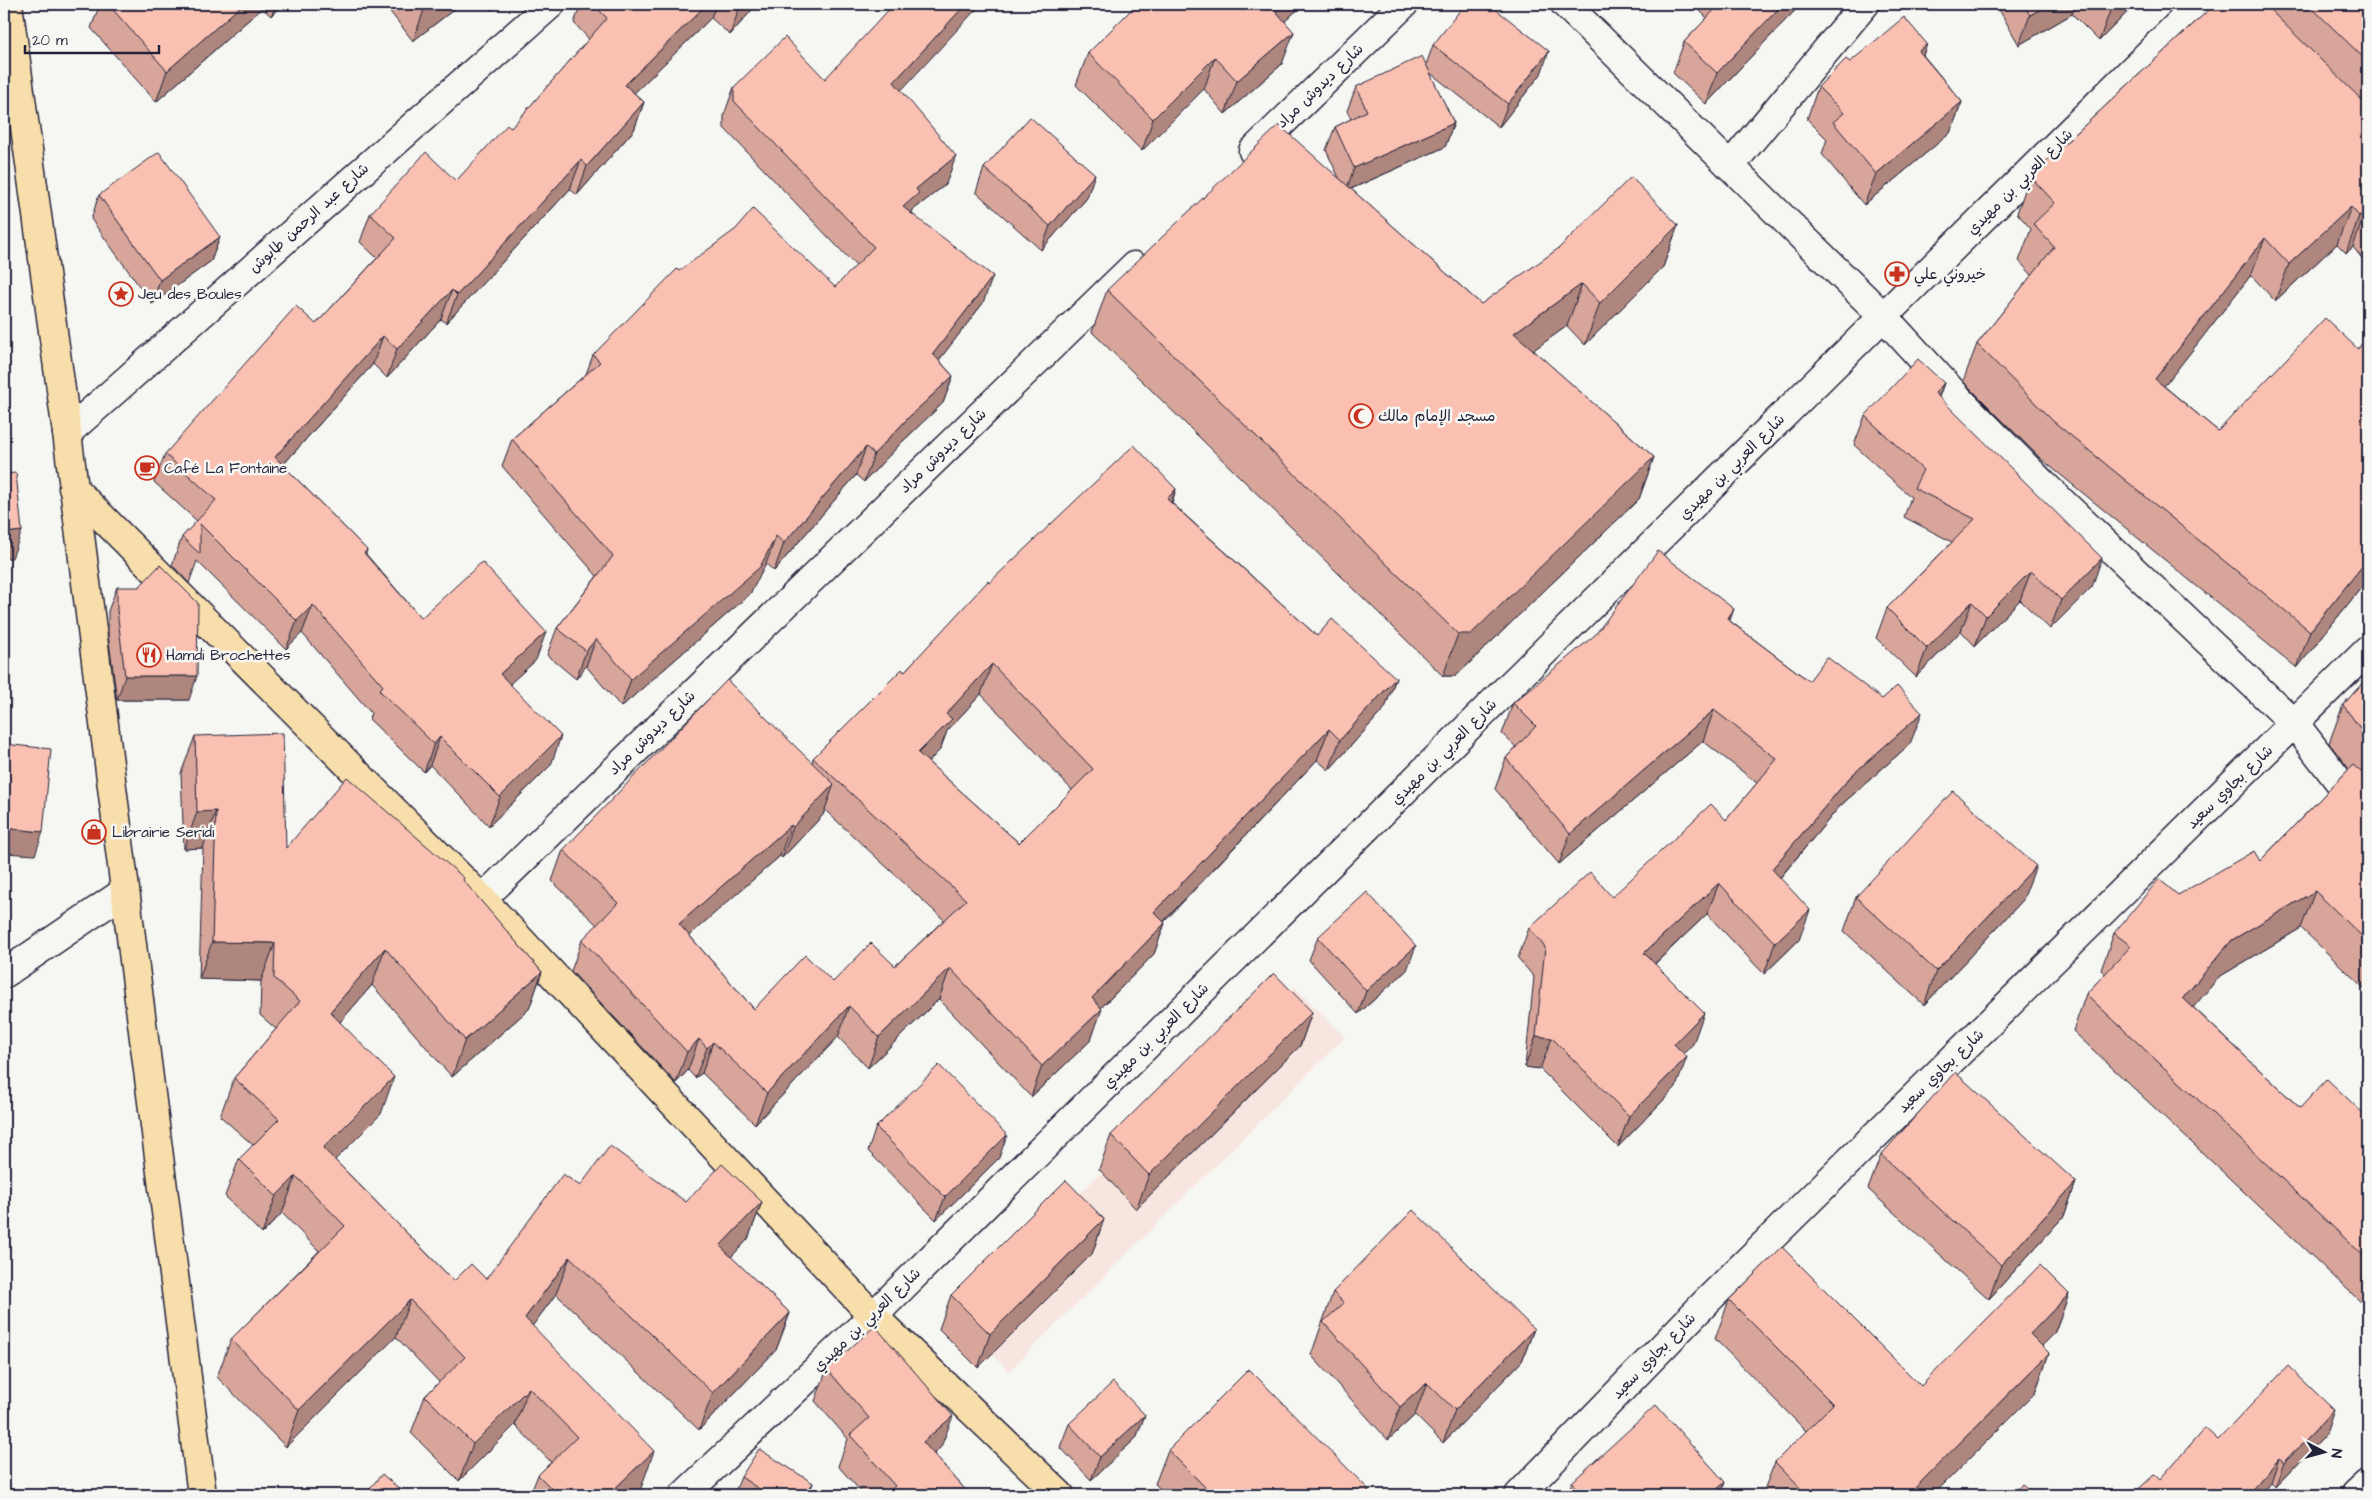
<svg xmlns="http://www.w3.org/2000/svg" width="2372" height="1499" font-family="'Architects Daughter','Playpen Sans Arabic',sans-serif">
<rect width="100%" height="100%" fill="#f6f6f2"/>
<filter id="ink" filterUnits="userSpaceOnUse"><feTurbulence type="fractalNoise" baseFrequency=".02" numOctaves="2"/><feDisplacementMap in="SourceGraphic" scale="10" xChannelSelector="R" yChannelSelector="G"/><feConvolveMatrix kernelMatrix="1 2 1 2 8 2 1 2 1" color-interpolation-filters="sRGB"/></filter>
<g filter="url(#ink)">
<polygon fill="#f7e6df" points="1295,987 1345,1037 1009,1371 953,1315"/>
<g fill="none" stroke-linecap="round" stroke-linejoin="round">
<g stroke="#22223b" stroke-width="31">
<g id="minor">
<polyline points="1565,4 1884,317 1959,399 2043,484 2295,724 2338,780 2368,808"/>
<polyline points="1253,151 1404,4"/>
<polyline points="1730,166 1865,4"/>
<polyline points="67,433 551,4"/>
<polyline points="482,899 1134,266"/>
<polyline points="4,974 124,892"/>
<polyline points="684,1495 873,1316 2199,4"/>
<polyline points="1519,1495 1706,1302 2368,650"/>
<polyline points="2356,1495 2368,1484"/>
</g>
</g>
<g stroke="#22223b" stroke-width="31">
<g id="major">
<polyline points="8,4 67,433 202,1495"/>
<polyline points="73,488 482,899 873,1316 1060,1495"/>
</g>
</g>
<use href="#minor" stroke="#f6f6f2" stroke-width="28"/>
<use href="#major" stroke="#f8deab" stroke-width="28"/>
</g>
<g fill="#d7a599" stroke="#22223b" fill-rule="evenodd">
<polygon points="100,4 282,4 271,16 262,8 156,102 91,28"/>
<polygon points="384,4 461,4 413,41"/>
<polygon points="485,4 498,4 492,10"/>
<polygon points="581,4 757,4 730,35 711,18 634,93 644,102 634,130 577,195 570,189 446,323 441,319 387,378 373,364 283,465 367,550 366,554 421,618 536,660 509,684 551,765 489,826 430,765 424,772 369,719 371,713 302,633 286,649 197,561 189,583 172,565 182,537 197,521 154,482 165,454 316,324 377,258 360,242 370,214 456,181 511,128 589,39 574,23"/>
<polygon points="1129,4 1304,4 1285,21 1282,64 1225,114 1204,89 1142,151 1076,85 1088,53 1133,8"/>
<polygon points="1697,4 1801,4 1706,104 1673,73 1684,42 1707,18 1696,7"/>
<polygon points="1996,4 2135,4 2099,41 2072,14 2019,45"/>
<polygon points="2215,4 2368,4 2368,266 2353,247 2346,253 2337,244 2275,301 2251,275 2164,386 2218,431 2358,349 2368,335 2368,588 2364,584 2297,668 2040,458 1963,381 1977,344 2032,275 2019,261 2031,229 2017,213 2030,176"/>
<polygon points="1927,44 1923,55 1962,102 1950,133 1864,205 1822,154 1827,139 1807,119 1818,87 1850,62"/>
<polygon points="1433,45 1541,74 1499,127 1429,72 1454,123 1445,147 1351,189 1481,304 1678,225 1663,267 1585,345 1567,326 1533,350 1654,457 1639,499 1456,676 1443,676 1092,332 1107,290 1339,178 1326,150 1335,127 1351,119 1347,111 1356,87 1426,65"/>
<polygon points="825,79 901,91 946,184 912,211 912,213 983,303 939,360 953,376 943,403 901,443 864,482 856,475 774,571 766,564 750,594 621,707 586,666 576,679 547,655 557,628 597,576 502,466 512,439 586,374 593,355 679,271 835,287 856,266 724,128 724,115 734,87"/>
<polygon points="984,168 1087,198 1041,250 976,192"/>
<polygon points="99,195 220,237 211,261 152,304 91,219"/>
<polygon points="1944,383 1939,397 2092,587 2050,629 2020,600 1975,646 1961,631 1916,677 1876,638 1887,608 1952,542 1904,517 1911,497 1854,445 1865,416"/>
<path d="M1176 489 1172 503 1317 636 1396 678 1385 708 1329 770 1317 760 1164 922 1165 923 1154 954 1101 1008 1091 1040 1031 1097 939 999 868 1068 838 1037 755 1124 702 1073 695 1078 688 1070 676 1083 571 971 582 940 597 925 552 881 563 850 812 763 813 758 904 672 989 583ZM981 694 1072 790 1019 843 928 762 940 750 947 731ZM825 810 944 920 895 966 833 982 754 1009 689 935 780 856 782 858 823 815Z"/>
<polygon points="117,587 189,700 117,700 108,634 108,611"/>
<polygon points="1730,621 1809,681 1910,744 1840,806 1780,878 1799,940 1764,974 1707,914 1655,964 1693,1044 1684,1053 1676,1087 1618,1147 1540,1069 1525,1067 1534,977 1518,958 1529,928 1612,897 1726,820 1757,783 1703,741 1559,864 1495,789 1506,758 1516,747 1502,734 1513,703"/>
<polygon points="2368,677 2368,992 2301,928 2219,977 2193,1007 2300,1108 2368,1118 2368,1301 2364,1305 2073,1031 2086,994 2105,974 2101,970 2114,933 2178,895 2260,861 2349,769 2329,743 2343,705"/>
<polygon points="195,736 286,848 463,881 542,972 529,1009 452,1077 372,985 340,1022 381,1114 335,1160 454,1281 486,1279 580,1186 686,1202 762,1202 748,1239 731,1257 790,1313 776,1350 699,1430 556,1294 532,1326 641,1488 633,1495 530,1495 538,1475 551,1462 515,1425 459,1481 411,1433 425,1396 439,1382 396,1337 286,1447 217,1377 231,1339 319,1251 282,1213 262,1234 225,1196 239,1159 253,1145 220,1116 234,1078 276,1029 260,1015 261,981 199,979 203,848 184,849 181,773"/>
<polygon points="1856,897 2023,900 1924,1005 1844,931"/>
<polygon points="1318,937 1407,970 1358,1014 1309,960"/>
<polygon points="1312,1012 1300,1046 1136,1209 1099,1169 1111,1135"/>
<polygon points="876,1127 999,1158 936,1220 868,1151"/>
<polygon points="1881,1155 2076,1182 2064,1216 1989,1299 1868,1189"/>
<polygon points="1104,1219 1092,1254 978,1368 939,1329 951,1295"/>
<polygon points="1333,1292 1534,1329 1522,1361 1443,1443 1415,1415 1388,1440 1311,1355"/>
<polygon points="2069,1294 2054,1334 2042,1346 2049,1353 2035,1393 1933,1495 1762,1495 1775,1462 1806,1431 1715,1339 1729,1300 1921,1386"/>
<polygon points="827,1369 941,1447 934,1454 970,1495 864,1495 838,1466 848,1439 815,1401"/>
<polygon points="1145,1415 1136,1438 1091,1480 1060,1447 1069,1424"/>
<polygon points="2326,1434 2275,1487 2271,1482 2259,1495 2132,1495 2160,1479 2218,1440"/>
<polygon points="1168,1450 1369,1490 1367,1495 1167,1495 1155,1484"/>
<polygon points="741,1477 813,1483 808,1495 745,1495 736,1489"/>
<polygon points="1572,1482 1721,1495 1567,1495"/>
</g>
<g fill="#af867d" stroke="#22223b">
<polygon points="243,4 264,4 262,8 156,102 167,71"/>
<polygon points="276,4 282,4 271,16"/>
<polygon points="432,4 461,4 413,41 424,10"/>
<polygon points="495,4 498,4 492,10"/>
<polygon points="707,4 716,4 711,18 614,113 625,85"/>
<polygon points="743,4 757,4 730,35 740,6"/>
<polygon points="966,4 981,4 884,109 894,82"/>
<polygon points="1280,4 1304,4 1263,41 1274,9"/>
<polygon points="1783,4 1801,4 1706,104 1717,73"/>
<polygon points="2050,4 2076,4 2072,14 2019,45 2030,15"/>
<polygon points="2117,4 2135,4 2099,41 2110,11"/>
<polygon points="1294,32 1282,64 1225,114 1237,81"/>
<polygon points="1927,44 1915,76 1919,51"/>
<polygon points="1549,51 1541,74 1499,127 1508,104"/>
<polygon points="1215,57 1204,89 1142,151 1153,119"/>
<polygon points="644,102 634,130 577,195 587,166"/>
<polygon points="1962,102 1950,133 1864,205 1876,174"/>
<polygon points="1454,123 1445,147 1346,191 1354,168"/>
<polygon points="956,156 946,184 912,211 909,221 903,207 916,189"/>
<polygon points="581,160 570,189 446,323 457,295"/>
<polygon points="1095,174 1087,198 1041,250 1050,226"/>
<polygon points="2351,207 2337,244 2275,301 2289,264"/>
<polygon points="2366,210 2353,247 2346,253 2359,216"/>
<polygon points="1678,225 1663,267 1585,345 1600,303"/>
<polygon points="220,237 211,261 152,304 160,280"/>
<polygon points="2265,238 2251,275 2141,416 2155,379"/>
<polygon points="993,276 983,303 923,381 933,354"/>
<polygon points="1582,284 1567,326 1499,375 1514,333"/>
<polygon points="452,290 441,319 387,378 397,349"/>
<polygon points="383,336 373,364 265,485 275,457"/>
<polygon points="953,376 943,403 901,443 864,482 874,454 911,415"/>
<polygon points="1944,383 1933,412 1935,393"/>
<polygon points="866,447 856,475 774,571 784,543"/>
<polygon points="1654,457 1639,499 1456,676 1443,676 1458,634"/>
<polygon points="1176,489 1165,520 1167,499"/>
<polygon points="22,531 12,558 4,559 4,533"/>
<polygon points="776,536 766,564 750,594 621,707 631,679"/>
<polygon points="2102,558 2092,587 2050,629 2061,600"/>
<polygon points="2368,559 2368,573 2364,584 2297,668 2310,631"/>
<polygon points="2031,571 2020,600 1975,646 1986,616"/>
<polygon points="1972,602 1961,631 1916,677 1927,648"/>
<polygon points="313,605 302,633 286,649 297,621"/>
<polygon points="1734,609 1723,640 1727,619"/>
<polygon points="546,632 536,660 489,703 500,674"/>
<polygon points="596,639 586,666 576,679 586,651"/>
<polygon points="992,664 981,694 947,731 940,750 907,784 918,753 946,714"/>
<polygon points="125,676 197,676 189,700 117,700"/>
<polygon points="1396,678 1385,708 1329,770 1340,740"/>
<polygon points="1714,710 1703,741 1559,864 1570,834"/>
<polygon points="1922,713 1910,744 1840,806 1761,900 1772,869 1851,776"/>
<polygon points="1329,729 1317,760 1143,943 1154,912"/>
<polygon points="561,736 551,765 489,826 500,797"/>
<polygon points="440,737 430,765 424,772 434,744"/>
<polygon points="834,784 823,815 782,858 793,827"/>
<polygon points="216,811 203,848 184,849 197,812"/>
<polygon points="791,825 780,856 668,954 679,924"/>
<polygon points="4,828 43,832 35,855 4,853"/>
<polygon points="2036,866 2023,900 1924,1005 1936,971"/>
<polygon points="1719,883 1707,914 1633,984 1644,953"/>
<polygon points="2315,891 2301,928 2219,977 2170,1035 2183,998 2232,940"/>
<polygon points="1810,910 1799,940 1764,974 1775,943"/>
<polygon points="1165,923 1154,954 1081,1028 1092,998"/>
<polygon points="212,942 275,943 261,981 199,979"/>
<polygon points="1416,946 1407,970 1358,1014 1366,991"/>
<polygon points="385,948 372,985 317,1049 330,1012"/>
<polygon points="950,968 939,999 868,1068 879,1037"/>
<polygon points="542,972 529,1009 452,1077 465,1040"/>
<polygon points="849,1006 838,1037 755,1124 767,1093"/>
<polygon points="1102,1009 1091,1040 1031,1097 1042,1066"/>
<polygon points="1312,1012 1300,1046 1136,1209 1149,1175"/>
<polygon points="1704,1013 1693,1044 1663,1075 1674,1044"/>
<polygon points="1536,1036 1552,1038 1540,1069 1525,1067"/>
<polygon points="699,1039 688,1070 676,1083 687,1052"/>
<polygon points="713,1042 702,1073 695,1078 707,1048"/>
<polygon points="1687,1057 1676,1087 1618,1147 1629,1116"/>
<polygon points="394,1077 381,1114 310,1185 323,1148"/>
<polygon points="1007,1135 999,1158 936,1220 945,1197"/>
<polygon points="296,1176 282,1213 262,1234 276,1196"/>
<polygon points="2076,1182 2064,1216 1989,1299 2001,1265"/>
<polygon points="762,1202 748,1239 707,1283 720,1246"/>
<polygon points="1104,1219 1092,1254 978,1368 990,1334"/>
<polygon points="570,1257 556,1294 511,1355 525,1318"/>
<polygon points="2368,1293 2368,1301 2364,1305"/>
<polygon points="2069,1294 2054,1334 2015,1373 2030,1334"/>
<polygon points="410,1300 396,1337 286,1447 299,1410"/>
<polygon points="790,1313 776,1350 699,1430 713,1393"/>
<polygon points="1534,1329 1522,1361 1443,1443 1455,1410"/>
<polygon points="2049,1353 2035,1393 1933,1495 1908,1495"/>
<polygon points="1427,1383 1415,1415 1388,1440 1400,1407"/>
<polygon points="529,1388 515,1425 459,1481 473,1444"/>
<polygon points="2334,1410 2326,1434 2275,1487 2284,1463"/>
<polygon points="1145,1415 1136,1438 1091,1480 1100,1457"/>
<polygon points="953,1416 941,1447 912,1474 923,1442"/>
<polygon points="654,1451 641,1488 633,1495 608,1495"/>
<polygon points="2279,1459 2271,1482 2259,1495 2247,1495"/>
<polygon points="1725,1482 1721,1495 1711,1495"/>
<polygon points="813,1483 808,1495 805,1495"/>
</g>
<g fill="#fac0b2" stroke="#22223b" fill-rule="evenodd">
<polygon points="108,4 243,4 167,71"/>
<polygon points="419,4 432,4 424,10"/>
<polygon points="593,4 707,4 625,85 644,102 587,166 581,160 457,295 452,290 397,349 383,336 275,457 367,550 364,553 421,618 482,562 546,632 500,674 561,736 500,797 440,737 434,744 379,690 383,686 313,605 297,621 200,524 200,554 182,537 216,500 165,454 296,306 316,324 396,238 370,214 426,152 456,181 507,125 511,128 607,18"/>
<polygon points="894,4 966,4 894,82 956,156 916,189 919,193 903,207 993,276 933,354 953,376 911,415 874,454 866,447 784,543 776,536 760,567 631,679 596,639 586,651 557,628 613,556 512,439 600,362 593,355 677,269 679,271 736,229 753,209 835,287 874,247 734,101 734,87 785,37 825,79"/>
<polygon points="1137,4 1280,4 1274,9 1294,32 1237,81 1215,57 1153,119 1088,53"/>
<polygon points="1465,4 1489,4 1549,51 1508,104 1433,45"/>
<polygon points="1720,4 1783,4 1717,73 1684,42"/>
<polygon points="2023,4 2050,4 2030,15"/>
<polygon points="2102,4 2117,4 2110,11"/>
<polygon points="2215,4 2264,4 2368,106 2368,212 2366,210 2359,216 2351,207 2289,264 2265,238 2155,379 2218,431 2325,318 2358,349 2368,335 2368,559 2310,631 2053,421 1977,344 2054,247 2033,224 2055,203 2030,176"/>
<polygon points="2308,4 2368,4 2368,62"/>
<polygon points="1904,17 1927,44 1919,51 1962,102 1876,174 1833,122 1844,113 1818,87 1846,59 1850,62"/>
<polygon points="1422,56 1454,123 1354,168 1335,127 1367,111 1356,87"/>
<polygon points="1030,117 1095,174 1050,226 984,168"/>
<polygon points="1279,125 1481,304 1559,248 1631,177 1678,225 1600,303 1582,284 1514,333 1654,457 1471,634 1458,634 1107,290"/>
<polygon points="159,152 220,237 160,280 99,195"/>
<polygon points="1918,359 1944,383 1935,393 2102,558 2061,600 2031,571 1986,616 1972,602 1927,648 1887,608 1975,519 1914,488 1923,470 1865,416"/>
<path d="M1134 445 1176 489 1167 499 1317 636 1332 619 1396 678 1340 740 1329 729 1154 912 1165 923 1092 998 1102 1009 1042 1066 950 968 879 1037 849 1006 767 1093 713 1042 707 1048 699 1039 687 1052 582 940 618 903 563 850 727 680 834 784 793 827 791 825 679 924 754 1009 805 955 833 982 871 943 895 966 966 900 813 758 902 669 904 672 988 581 989 583ZM992 664 1093 769 1019 843 918 753 952 719 946 714Z"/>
<polygon points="16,473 22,531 4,533 4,474"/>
<polygon points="1658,551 1734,609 1727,619 1809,681 1827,657 1882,699 1897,686 1922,713 1851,776 1772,869 1810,910 1775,943 1719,883 1644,953 1704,1013 1674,1044 1687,1057 1629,1116 1552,1038 1536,1036 1545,947 1529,928 1590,872 1612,897 1711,804 1726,820 1777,759 1714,710 1570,834 1506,758 1536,726 1513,703 1595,635"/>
<polygon points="160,565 198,603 197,676 125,676 117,610 117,587 139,587"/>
<polygon points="2368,677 2368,737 2363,732 2343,705"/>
<polygon points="283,733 286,848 347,777 464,878 463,880 542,972 465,1040 385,948 330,1012 394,1077 323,1148 454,1281 471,1264 486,1279 563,1174 580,1186 610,1146 686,1202 722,1164 762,1202 720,1246 790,1313 713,1393 570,1257 525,1318 654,1451 608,1495 558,1495 538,1475 577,1437 529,1388 473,1444 425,1396 465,1357 410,1300 299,1410 231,1339 345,1226 296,1176 276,1196 239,1159 279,1119 234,1078 300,1001 274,978 275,943 212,942 216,811 197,812 195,736"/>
<polygon points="4,744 51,749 43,832 4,828"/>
<polygon points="2353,765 2368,778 2368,942 2315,891 2232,940 2183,998 2300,1108 2327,1079 2368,1118 2368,1260 2086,994 2131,946 2114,933 2159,879 2178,895 2254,851 2260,861"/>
<polygon points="1953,791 2036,866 1936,971 1856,897"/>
<polygon points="1367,892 1416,946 1366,991 1318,937"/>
<polygon points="1274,973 1312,1012 1149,1175 1111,1135"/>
<polygon points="939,1065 1007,1135 945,1197 876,1127"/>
<polygon points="1955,1072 2076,1182 2001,1265 1881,1155"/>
<polygon points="1066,1180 1104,1219 990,1334 951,1295"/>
<polygon points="1413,1210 1534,1329 1455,1410 1427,1383 1400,1407 1323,1322 1344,1303 1333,1292"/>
<polygon points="1782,1247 1921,1386 2040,1265 2069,1294 2030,1334 2049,1353 1908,1495 1807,1495 1775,1462 1833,1404 1729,1300"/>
<polygon points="875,1326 953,1416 923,1442 970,1495 886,1495 895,1486 850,1435 869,1418 827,1369"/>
<polygon points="2288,1366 2334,1410 2284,1463 2279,1459 2247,1495 2132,1495 2155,1474 2160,1479 2205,1428 2218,1440"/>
<polygon points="1249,1369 1369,1490 1363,1495 1213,1495 1168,1450"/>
<polygon points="1113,1382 1145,1415 1100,1457 1069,1424"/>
<polygon points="1656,1405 1725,1482 1711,1495 1569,1495 1576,1487 1572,1482"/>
<polygon points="759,1449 813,1483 805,1495 768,1495 741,1477"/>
<polygon points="382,1474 406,1495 364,1495"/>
<polygon points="2022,1484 2036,1495 2013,1495"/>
</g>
</g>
<defs>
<g id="pharmacy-ring" transform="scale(1.25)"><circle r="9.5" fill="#f6f6f2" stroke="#c8321e" stroke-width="1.5"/><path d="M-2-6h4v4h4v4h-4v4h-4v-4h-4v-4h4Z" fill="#c8321e"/></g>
<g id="sight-ring" transform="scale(1.25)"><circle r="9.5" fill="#f6f6f2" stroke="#c8321e" stroke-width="1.5"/><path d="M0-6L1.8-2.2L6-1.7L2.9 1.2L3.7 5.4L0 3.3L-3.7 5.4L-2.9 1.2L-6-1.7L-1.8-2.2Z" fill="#c8321e"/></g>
<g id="mosque-ring" transform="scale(1.25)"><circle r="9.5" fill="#f6f6f2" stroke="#c8321e" stroke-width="1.5"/><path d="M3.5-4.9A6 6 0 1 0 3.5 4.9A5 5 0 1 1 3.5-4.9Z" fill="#c8321e"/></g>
<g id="cafe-ring" transform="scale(1.25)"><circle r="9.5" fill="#f6f6f2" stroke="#c8321e" stroke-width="1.5"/><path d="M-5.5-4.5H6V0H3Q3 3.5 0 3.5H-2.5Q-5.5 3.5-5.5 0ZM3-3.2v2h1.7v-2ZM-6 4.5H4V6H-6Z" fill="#c8321e"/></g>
<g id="restaurant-ring" transform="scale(1.25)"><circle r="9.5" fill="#f6f6f2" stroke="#c8321e" stroke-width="1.5"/><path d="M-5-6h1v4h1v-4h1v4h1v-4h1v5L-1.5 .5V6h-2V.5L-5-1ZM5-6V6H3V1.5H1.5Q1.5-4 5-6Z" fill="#c8321e"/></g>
<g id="shop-ring" transform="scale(1.25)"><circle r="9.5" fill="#f6f6f2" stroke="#c8321e" stroke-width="1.5"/><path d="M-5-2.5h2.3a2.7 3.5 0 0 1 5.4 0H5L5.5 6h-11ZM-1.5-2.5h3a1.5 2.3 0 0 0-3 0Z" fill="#c8321e"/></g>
</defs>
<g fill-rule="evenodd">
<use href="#pharmacy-ring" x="1897" y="274"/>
<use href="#sight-ring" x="121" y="294"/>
<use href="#mosque-ring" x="1361" y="416"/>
<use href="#cafe-ring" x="147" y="468"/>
<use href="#restaurant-ring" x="149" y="655"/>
<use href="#shop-ring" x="94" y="832"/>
</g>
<g text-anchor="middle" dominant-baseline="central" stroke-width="5" stroke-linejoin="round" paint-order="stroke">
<g font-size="15" fill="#22223b" stroke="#f6f6f2">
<text transform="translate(1320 86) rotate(-44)">شارع ديدوش مراد</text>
<text transform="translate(2020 182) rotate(-45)">شارع العربي بن مهيدي</text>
<text transform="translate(309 218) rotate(-42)">شارع عبد الرحمن طابوش</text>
<text transform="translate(943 451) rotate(-44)">شارع ديدوش مراد</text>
<text transform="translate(1732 467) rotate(-45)">شارع العربي بن مهيدي</text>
<text transform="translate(652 733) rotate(-44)">شارع ديدوش مراد</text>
<text transform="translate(1444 752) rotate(-45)">شارع العربي بن مهيدي</text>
<text transform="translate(2230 787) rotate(-44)">شارع بجاوي سعيد</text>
<text transform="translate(1156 1036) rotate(-45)">شارع العربي بن مهيدي</text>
<text transform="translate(1941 1071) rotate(-44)">شارع بجاوي سعيد</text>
<text transform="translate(867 1320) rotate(-44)">شارع العربي بن مهيدي</text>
<text transform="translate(1654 1356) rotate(-46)">شارع بجاوي سعيد</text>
</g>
<g font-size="15" fill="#22223b" stroke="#f6f6f2" text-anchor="start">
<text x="1914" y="274">خيروني علي</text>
<text x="138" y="294">Jeu des Boules</text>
<text x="1378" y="416">مسجد الإمام مالك</text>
<text x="164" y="468">Café La Fontaine</text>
<text x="166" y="655">Hamdi Brochettes</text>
<text x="112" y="832">Librairie Seridi</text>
</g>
</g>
<rect width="2372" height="1499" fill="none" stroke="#f6f6f2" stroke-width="20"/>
<rect x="10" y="10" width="2352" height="1479" fill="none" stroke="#22223b" stroke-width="2" filter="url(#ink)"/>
<g transform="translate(2324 1452) rotate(96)" stroke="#f6f6f2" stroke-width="4" paint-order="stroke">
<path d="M0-4L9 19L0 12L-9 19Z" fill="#22223b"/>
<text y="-8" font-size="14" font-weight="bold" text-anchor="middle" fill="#22223b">N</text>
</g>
<path d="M25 45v8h134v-8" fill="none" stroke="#22223b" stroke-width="2.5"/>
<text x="32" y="45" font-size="15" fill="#22223b" stroke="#f6f6f2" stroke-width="4" paint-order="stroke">20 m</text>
</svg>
